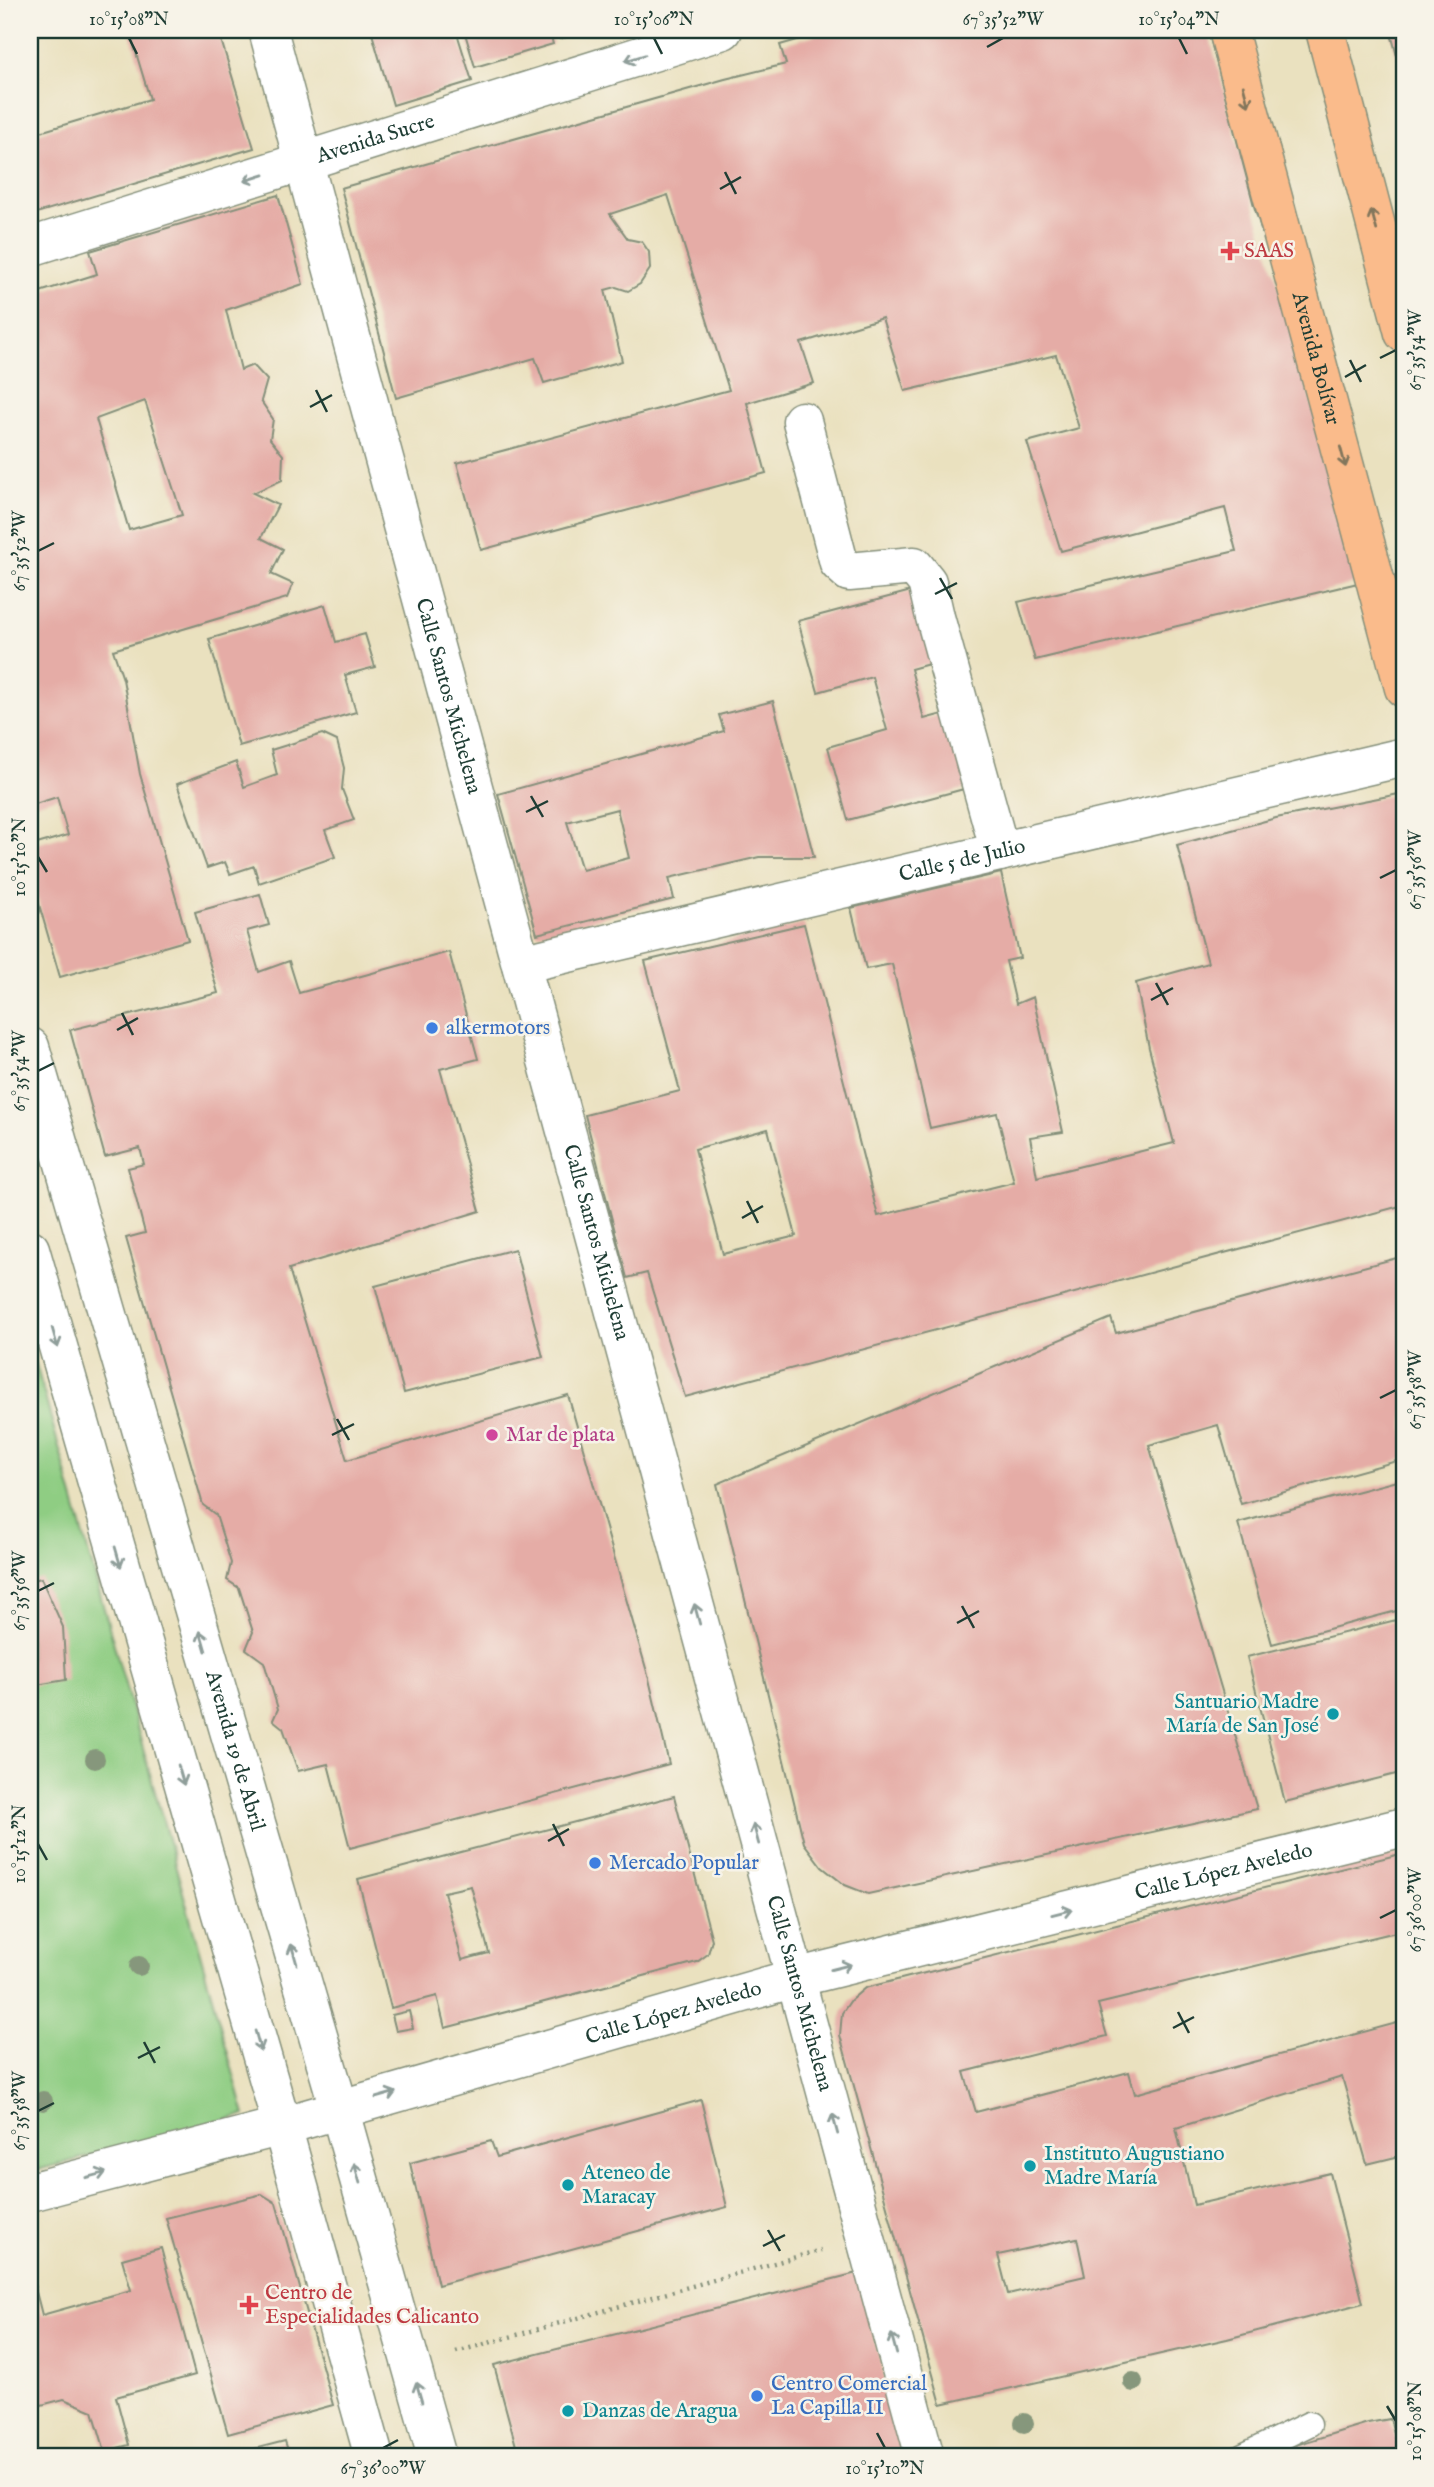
<svg xmlns="http://www.w3.org/2000/svg" width="1434" height="2487" font-family="'IM FELL English',serif">
<rect width="100%" height="100%" fill="#f7f3e8"/>
<filter id="ink" filterUnits="userSpaceOnUse"><feTurbulence type="fractalNoise" baseFrequency=".0143" numOctaves="2"/><feDisplacementMap in="SourceGraphic" scale="14" xChannelSelector="R" yChannelSelector="G"/><feConvolveMatrix kernelMatrix="1 2 1 2 8 2 1 2 1" color-interpolation-filters="sRGB"/></filter>
<filter id="wash" filterUnits="userSpaceOnUse"><feTurbulence type="fractalNoise" baseFrequency=".00686" numOctaves="4" result="noise"/><feDisplacementMap in="SourceGraphic" scale="28" xChannelSelector="R" yChannelSelector="G"/><feGaussianBlur stdDeviation="1.57" result="paint"/><feColorMatrix in="noise" values="0 0 0 0 0 0 0 0 0 0 0 0 0 0 0 0 0 1.4 0 .05"/><feComposite in="paint" operator="in"/></filter>
<g filter="url(#wash)">
<rect width="100%" height="100%" fill="#eae1bf"/>
<polygon fill="#8fcd83" stroke="#57855c" stroke-width="2" points="30,1343 245,2115 30,2172"/>
<g id="blocks">
<g fill="#e5aca6" fill-rule="evenodd">
<polygon points="140,30 218,30 254,148 30,215 30,135 150,99 130,33"/>
<polygon points="371,30 456,30 472,81 393,105"/>
<polygon points="464,30 549,30 553,44 475,67"/>
<polygon points="557,30 588,30 560,39"/>
<polygon points="631,30 661,30 635,39"/>
<polygon points="832,30 1208,30 1254,206 1280,290 1362,582 1035,660 1018,602 1236,551 1225,508 1061,551 1027,442 1079,428 1056,355 905,391 882,318 801,343 814,383 747,403 766,473 481,550 457,463 729,390 668,195 610,214 628,239 642,242 649,252 650,269 640,284 628,291 616,287 605,290 622,361 544,383 535,358 396,398 341,188 725,79 786,64 780,45"/>
<polygon points="1390,30 1404,30 1404,78 1400,67"/>
<path d="M278 195 303 284 226 310 241 370 253 365 267 380 261 401 273 419 270 439 283 455 282 480 253 493 278 505 261 538 283 549 271 574 293 584 287 598 113 650 123 679 140 774 188 940 60 977 30 873V846L68 835 57 797 35 804 30 787V423L36 421 30 403V295L97 274 90 251ZM145 401 182 515 129 530 96 419Z"/>
<polygon points="915,590 936,662 911,669 924,719 954,711 975,786 848,820 828,747 887,730 872,677 818,692 798,621"/>
<polygon points="325,605 336,642 365,634 375,667 345,675 356,712 239,746 209,639"/>
<path d="M773 701 814 857H759L669 878 674 899 537 934 498 794 724 731 719 715ZM617 809 629 858 582 870 567 822Z"/>
<polygon points="322,734 337,741 344,768 342,789 354,820 325,830 335,857 259,883 254,866 230,874 225,862 207,868 177,784 236,762 244,787 277,775 271,750"/>
<path d="M1404 793V1205L685 1397 647 1273 627 1278 585 1115 680 1091 645 961 804 924 878 1216 1014 1182 997 1113 930 1128 892 964 866 969 851 908 1001 873 1020 958 1006 961 1016 1004 1033 997 1063 1132 1030 1137 1037 1177 1174 1143 1149 1048 1136 983 1208 963 1177 845 1276 818ZM768 1129 796 1236 723 1254 695 1149Z"/>
<polygon points="260,894 269,925 247,931 259,972 289,961 299,993 449,952 478,1059 440,1069 480,1211 289,1269 347,1460 568,1395 649,1679 669,1764 350,1848 328,1764 298,1771 283,1728 273,1720 278,1709 264,1662 246,1649 253,1632 239,1588 227,1580 231,1563 216,1515 203,1505 126,1238 145,1233 128,1168 144,1164 140,1148 105,1157 70,1030 218,993 195,912"/>
<polygon points="515,1249 543,1357 404,1393 375,1286"/>
<polygon points="1404,1256 1404,1459 1241,1504 1218,1425 1149,1445 1257,1809 868,1894 845,1885 822,1867 804,1843 717,1484 1111,1318 1116,1333"/>
<polygon points="1404,1479 1404,1609 1272,1644 1238,1523"/>
<polygon points="41,1578 63,1627 66,1680 30,1686 30,1581"/>
<polygon points="1404,1618 1404,1772 1285,1802 1247,1657"/>
<path d="M674 1796 712 1940 708 1954 697 1962 445 2028 437 1996 391 2008 358 1879ZM471 1886 489 1953 462 1960 444 1892Z"/>
<path d="M1404 1853V1963L1396 1932 1098 2004 1107 2036 964 2072 976 2112 1129 2072 1135 2094 1404 2021V2155L1367 2164 1342 2077 1176 2128 1194 2205 1330 2173 1363 2303 1227 2339 941 2404 840 2035 842 2013 851 2000 865 1988ZM1077 2238 1085 2276 1008 2294 998 2255Z"/>
<polygon points="409,2011 413,2028 396,2031 392,2015"/>
<polygon points="701,2100 727,2207 438,2285 410,2163 491,2141 497,2157"/>
<polygon points="262,2194 276,2203 333,2405 228,2434 166,2218"/>
<polygon points="161,2248 195,2375 116,2397 129,2445 105,2451 93,2411 64,2399 30,2408 30,2281 33,2280 42,2315 131,2290 122,2259"/>
<polygon points="857,2273 906,2457 519,2457 494,2365"/>
<polygon points="1390,2419 1401,2457 1256,2457 1368,2423"/>
<polygon points="285,2441 290,2457 226,2457 226,2456"/>
</g>
</g>
</g>
<g filter="url(#ink)">
<use href="#blocks" fill-opacity="0" stroke="#848f7a" stroke-width="2"/>
<g fill="none" stroke-linecap="round" stroke-linejoin="round">
<g stroke="#848f7a" stroke-width="27">
<polyline id="lane" points="1241,2457 1309,2424"/>
</g>
<g stroke="#848f7a" stroke-width="41">
<g id="street">
<path id="s1" d="M268 30 925 2457"/>
<path id="s2" d="M30 247 723 30"/>
<polyline points="802,421 839,563 849,572 914,566 927,582 935,617 1000,852"/>
<path id="s3" d="M521 964 1404 757"/>
<path id="s4" d="M30 1047 339 2108 437 2457"/>
<polyline points="30,1249 282,2126 374,2457"/>
<path id="s5" d="M30 2192 282 2126 795 1978 1404 1827"/>
</g>
</g>
<g stroke="#848f7a" stroke-width="41">
<g id="primary">
<path id="s6" d="M1228 30 1404 688"/>
<polyline points="1325,30 1404,333"/>
</g>
</g>
<polyline stroke="#848f7a" stroke-width="4.5" stroke-dasharray="2 5" stroke-linecap="butt" points="456,2352 821,2250"/>
<use href="#lane" stroke="#fff" stroke-width="24"/>
<use href="#street" stroke="#fff" stroke-width="38"/>
<use href="#primary" stroke="#fabb8b" stroke-width="38"/>
</g>
<g fill="#86977b">
<circle cx="95" cy="1759" r="10"/>
<circle cx="139" cy="1966" r="10"/>
<circle cx="43" cy="2101" r="10"/>
<circle cx="1133" cy="2382" r="10"/>
<circle cx="1024" cy="2423" r="10"/>
</g>
<defs><path id="oneway-shaft" d="M-6 0H5M1.5-3L5.5 0L1.5 3" fill="none" stroke-width="1.6" stroke-linecap="round" stroke-linejoin="round" transform="scale(1.75)"/></defs>
<g stroke="#8f9e9a">
<use href="#oneway-shaft" transform="translate(635 58) rotate(162)"/>
<use href="#oneway-shaft" transform="translate(254 178) rotate(163)"/>
<use href="#oneway-shaft" transform="translate(55 1338) rotate(74)"/>
<use href="#oneway-shaft" transform="translate(118 1557) rotate(74)"/>
<use href="#oneway-shaft" transform="translate(697 1614) rotate(-105)"/>
<use href="#oneway-shaft" transform="translate(203 1641) rotate(-106)"/>
<use href="#oneway-shaft" transform="translate(181 1775) rotate(74)"/>
<use href="#oneway-shaft" transform="translate(756 1834) rotate(-105)"/>
<use href="#oneway-shaft" transform="translate(1062 1912) rotate(-14)"/>
<use href="#oneway-shaft" transform="translate(294 1954) rotate(-106)"/>
<use href="#oneway-shaft" transform="translate(841 1967) rotate(-14)"/>
<use href="#oneway-shaft" transform="translate(258 2041) rotate(74)"/>
<use href="#oneway-shaft" transform="translate(386 2095) rotate(-16)"/>
<use href="#oneway-shaft" transform="translate(835 2124) rotate(-105)"/>
<use href="#oneway-shaft" transform="translate(357 2173) rotate(-106)"/>
<use href="#oneway-shaft" transform="translate(96 2175) rotate(-15)"/>
<use href="#oneway-shaft" transform="translate(894 2344) rotate(-105)"/>
<use href="#oneway-shaft" transform="translate(419 2392) rotate(-106)"/>
</g>
<g stroke="#82765b">
<use href="#oneway-shaft" transform="translate(1246 96) rotate(75)"/>
<use href="#oneway-shaft" transform="translate(1374 220) rotate(-105)"/>
<use href="#oneway-shaft" transform="translate(1343 457) rotate(75)"/>
</g>
</g>
<path fill="none" stroke="#1f3d34" stroke-width="2.5" d="M129 38 137 54M654 38 662 54M1179 38 1187 54M987 47 1003 38M725 172 736 194M720 189 741 177M1380 358 1396 350M1350 360 1361 382M1345 377 1366 365M316 390 327 412M310 407 332 395M38 551 54 543M940 578 952 599M935 594 957 583M531 796 543 817M526 812 548 801M38 857 47 872M1380 878 1396 870M1156 983 1168 1005M1151 1000 1173 988M122 1013 133 1035M117 1030 138 1018M38 1071 54 1063M747 1201 758 1223M742 1218 763 1206M1380 1398 1396 1390M337 1419 349 1440M332 1435 354 1424M38 1591 54 1583M962 1606 974 1628M957 1623 979 1611M553 1824 564 1846M548 1841 569 1829M38 1844 47 1860M1380 1918 1396 1910M1178 2012 1189 2033M1173 2028 1194 2017M144 2042 155 2063M138 2058 160 2047M38 2111 54 2103M768 2230 780 2251M763 2246 785 2235M1387 2406 1396 2421M877 2433 885 2448M383 2448 398 2440"/>
<g fill="#e0444e" stroke="#f7f3e8" stroke-width="2.5">
<path d="M1226.5 240.5h7v7h7v7h-7v7h-7v-7h-7v-7h7z"/>
<path d="M245.5 2294.5h7v7h7v7h-7v7h-7v-7h-7v-7h7z"/>
</g>
<g fill="#3f7fe0" stroke="#f7f3e8" stroke-width="2.5">
<circle cx="432" cy="1028" r="7"/>
<circle cx="595" cy="1863" r="7"/>
<circle cx="757" cy="2396" r="7"/>
</g>
<circle fill="#d1479c" stroke="#f7f3e8" stroke-width="2.5" cx="492" cy="1435" r="7"/>
<g fill="#0f9aa8" stroke="#f7f3e8" stroke-width="2.5">
<circle cx="1333" cy="1714" r="7"/>
<circle cx="1030" cy="2166" r="7"/>
<circle cx="568" cy="2185" r="7"/>
<circle cx="568" cy="2411" r="7"/>
</g>
<g text-anchor="middle" dominant-baseline="central" stroke-width="5" stroke-linejoin="round" paint-order="stroke">
<g font-size="21" fill="#1f3d34" stroke="#f7f3e8">
<text stroke="none"><textPath href="#s2" startOffset="362">Avenida Sucre</textPath></text>
<text stroke="none"><textPath href="#s6" startOffset="340">Avenida Bolívar</textPath></text>
<text stroke="none"><textPath href="#s1" startOffset="690">Calle Santos Michelena</textPath></text>
<text stroke="none"><textPath href="#s3" startOffset="453">Calle 5 de Julio</textPath></text>
<text stroke="none"><textPath href="#s1" startOffset="1256">Calle Santos Michelena</textPath></text>
<text stroke="none"><textPath href="#s4" startOffset="733">Avenida 19 de Abril</textPath></text>
<text stroke="none"><textPath href="#s5" startOffset="1236">Calle López Aveledo</textPath></text>
<text stroke="none"><textPath href="#s1" startOffset="2034">Calle Santos Michelena</textPath></text>
<text stroke="none"><textPath href="#s5" startOffset="668">Calle López Aveledo</textPath></text>
</g>
<g font-size="21" fill="#be3a42" stroke="#f7f3e8" text-anchor="start">
<text x="1244" y="251">SAAS</text>
<text x="265" y="2293">Centro de<tspan x="265" dy="24">Especialidades Calicanto</tspan></text>
</g>
<g font-size="21" fill="#366cbe" stroke="#f7f3e8" text-anchor="start">
<text x="446" y="1028">alkermotors</text>
<text x="609" y="1863">Mercado Popular</text>
<text x="771" y="2384">Centro Comercial<tspan x="771" dy="24">La Capilla II</tspan></text>
</g>
<g font-size="21" fill="#b23c85" stroke="#f7f3e8" text-anchor="start">
<text x="506" y="1435">Mar de plata</text>
</g>
<g font-size="21" fill="#0d838f" stroke="#f7f3e8" text-anchor="start">
<text x="1319" y="1702" text-anchor="end">Santuario Madre<tspan x="1319" dy="24">María de San José</tspan></text>
<text x="1044" y="2154">Instituto Augustiano<tspan x="1044" dy="24">Madre María</tspan></text>
<text x="582" y="2173">Ateneo de<tspan x="582" dy="24">Maracay</tspan></text>
<text x="582" y="2411">Danzas de Aragua</text>
</g>
</g>
<rect width="1434" height="2487" fill="none" stroke="#f7f3e8" stroke-width="77"/>
<rect x="38" y="38" width="1358" height="2410" fill="none" stroke="#1f3d34" stroke-width="2.5"/>
<g font-size="18" text-anchor="middle" fill="#1f3d34">
<text x="129" y="25">10°15'08"N</text>
<text x="654" y="25">10°15'06"N</text>
<text x="1003" y="25">67°35'52"W</text>
<text x="1179" y="25">10°15'04"N</text>
<text transform="translate(1415 350) rotate(-90)" y="6">67°35'54"W</text>
<text transform="translate(19 551) rotate(-90)" y="6">67°35'52"W</text>
<text transform="translate(19 857) rotate(-90)" y="6">10°15'10"N</text>
<text transform="translate(1415 870) rotate(-90)" y="6">67°35'56"W</text>
<text transform="translate(19 1071) rotate(-90)" y="6">67°35'54"W</text>
<text transform="translate(1415 1390) rotate(-90)" y="6">67°35'58"W</text>
<text transform="translate(19 1591) rotate(-90)" y="6">67°35'56"W</text>
<text transform="translate(19 1844) rotate(-90)" y="6">10°15'12"N</text>
<text transform="translate(1415 1910) rotate(-90)" y="6">67°36'00"W</text>
<text transform="translate(19 2111) rotate(-90)" y="6">67°35'58"W</text>
<text transform="translate(1415 2421) rotate(-90)" y="6">10°15'08"N</text>
<text x="383" y="2474">67°36'00"W</text>
<text x="885" y="2474">10°15'10"N</text>
</g>
</svg>
